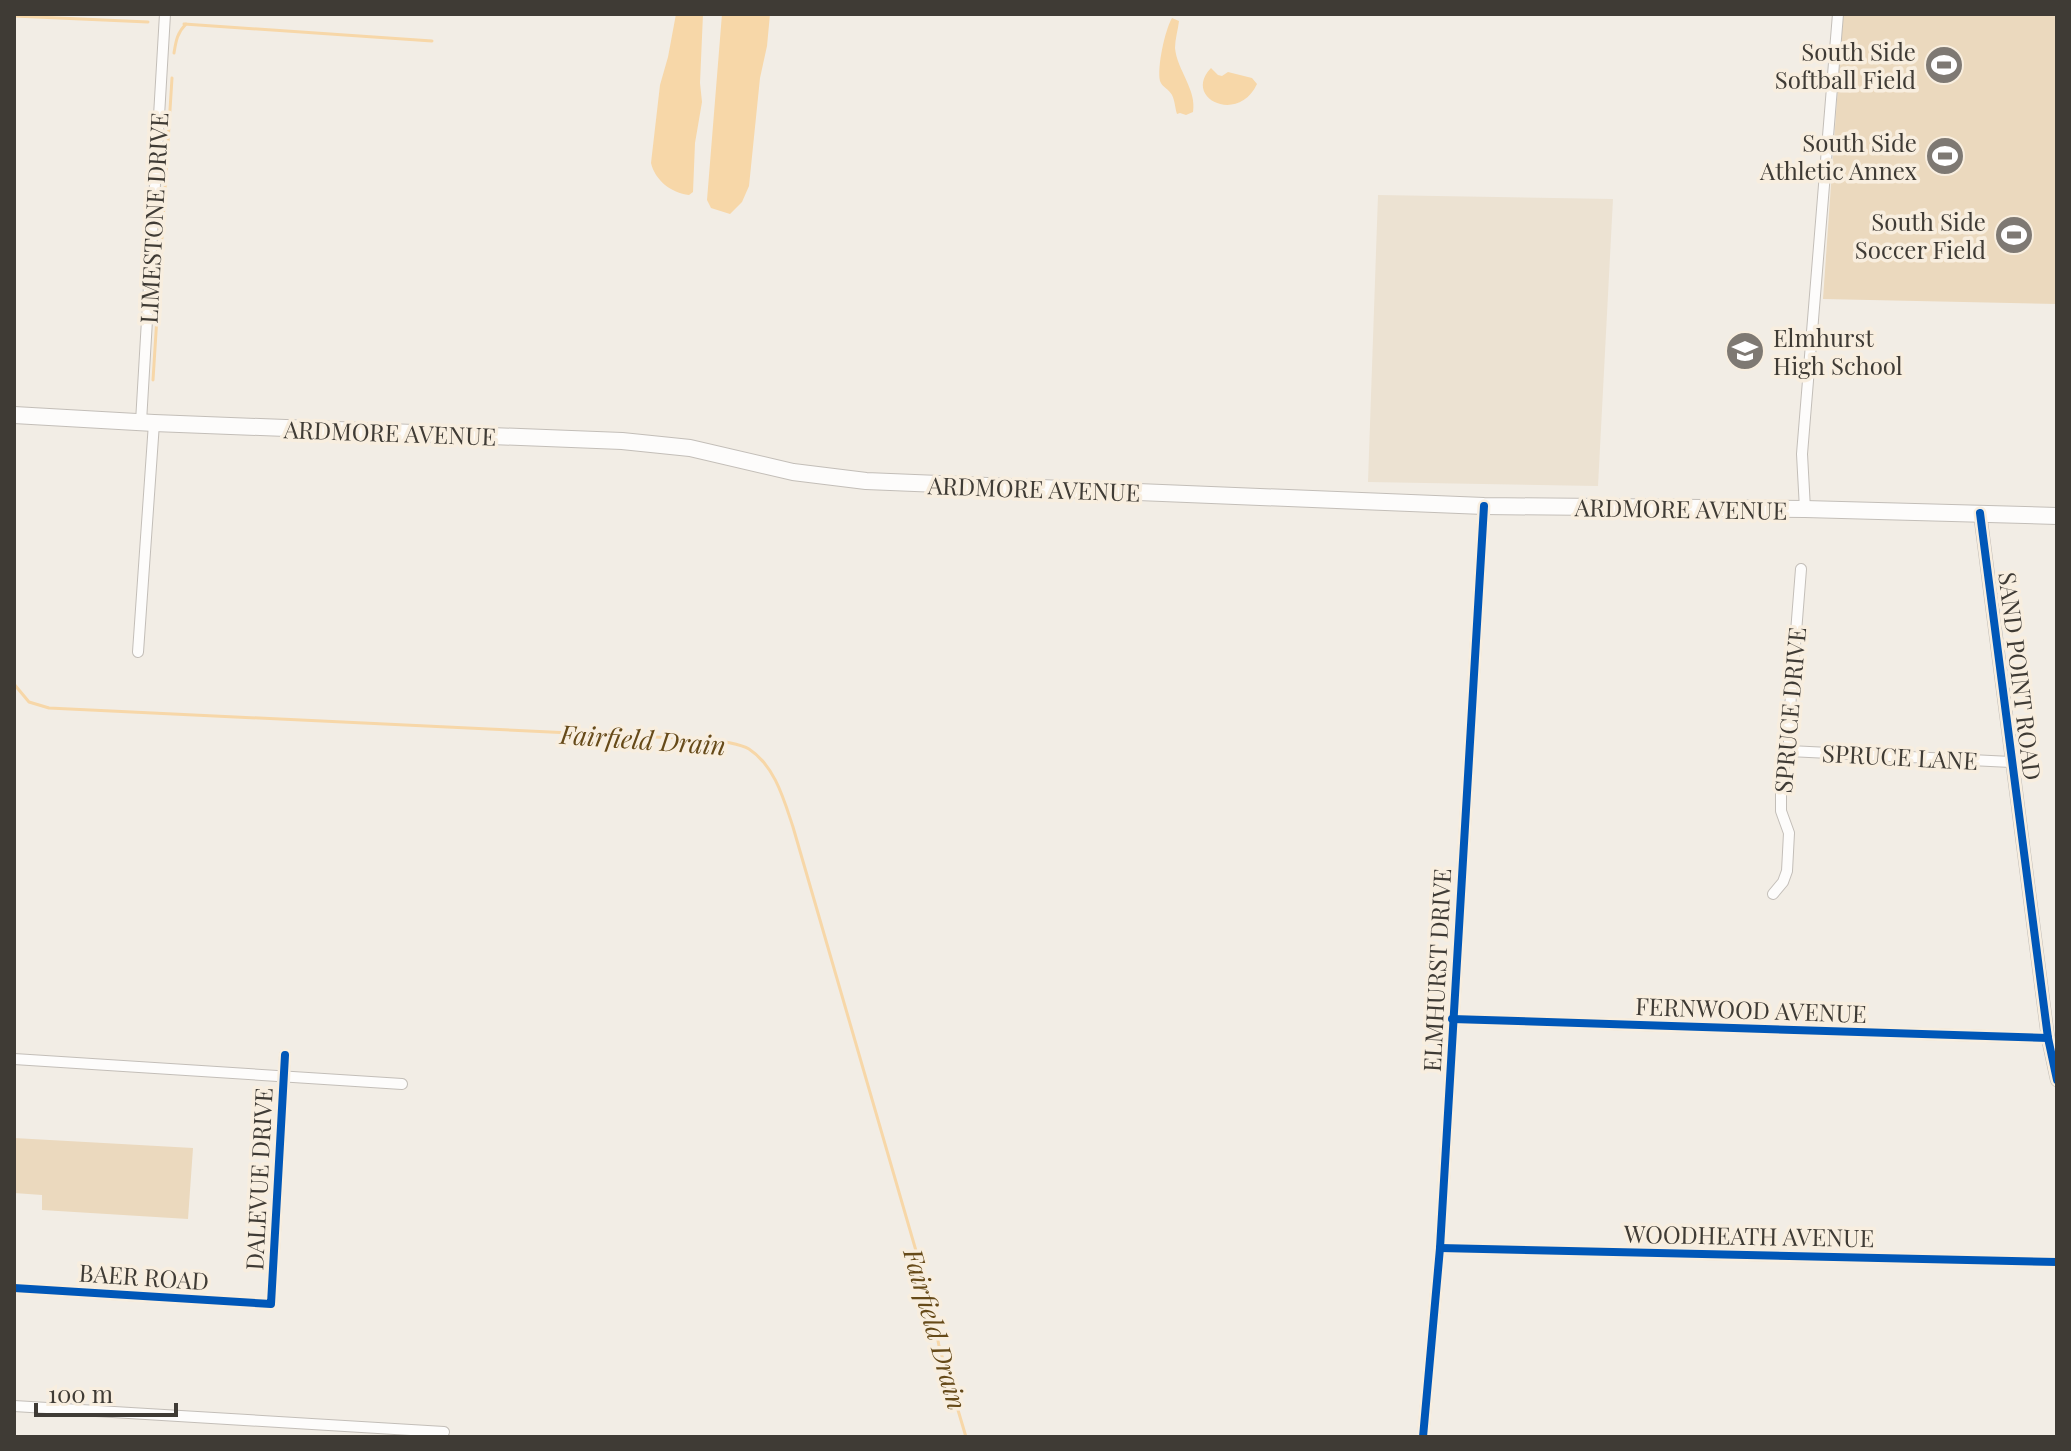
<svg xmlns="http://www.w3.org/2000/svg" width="2071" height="1451" font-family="'Playfair Display',serif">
<rect width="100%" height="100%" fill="#f2ede5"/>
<polygon fill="#ece2d2" points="1378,195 1613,199 1598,486 1368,482"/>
<g fill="#ebd9be">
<polygon points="1843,14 2057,14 2057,304 1823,299"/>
<polygon points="14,1138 193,1148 188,1219 42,1210 42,1195 14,1193"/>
</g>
<g fill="#f7d7a8">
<path d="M676 14H703L700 83 702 102 695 143 693 192 689 195C671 193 655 180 651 163L660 85 668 57Z"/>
<polygon points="722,14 770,14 767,46 760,78 749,186 742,202 730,214 711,208 707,200"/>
<path d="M1172 18 1179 21C1178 30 1175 39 1175 48 1177 70 1197 90 1193 112L1186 115 1180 113 1177 114C1175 108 1175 101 1172 95 1169 89 1162 87 1160 81 1157 67 1165 30 1172 18Z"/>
<path d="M1211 68 1218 75 1222 76 1228 72 1252 78 1257 84C1238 125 1182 98 1211 68Z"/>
</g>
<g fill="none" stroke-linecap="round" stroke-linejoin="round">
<g stroke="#f7d7a8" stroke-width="3">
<polyline points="14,16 148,22"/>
<polyline points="184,24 432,41"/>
<path d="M174 53C176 41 177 33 186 24"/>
<polyline points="153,380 172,78"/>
<path d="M14 684 29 702 49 708 718 740C727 743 741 744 749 749 775 766 784 800 793 827L930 1299 939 1346 966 1437"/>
</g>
<g stroke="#c3beb8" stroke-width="12">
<g id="minor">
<polyline points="141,422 165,14"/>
<polyline points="1805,509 1802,454 1838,14"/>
<polyline points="138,652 154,423"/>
<polyline points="1789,751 2011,762"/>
<polyline points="1773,894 1783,882 1787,871 1789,833 1781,811 1781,785 1784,765 1789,751 1789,721 1801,569"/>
<polyline points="1452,1019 2048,1038"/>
<polyline points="14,1059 402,1084"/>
<polyline points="1440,1248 2057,1262"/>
<polyline points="14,1288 271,1304 285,1055"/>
<polyline points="14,1406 444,1432"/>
<polyline points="1423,1437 1440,1248 1484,506"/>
</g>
</g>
<g stroke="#c3beb8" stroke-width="14">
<polyline id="tertiary" points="1980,513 2048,1038 2057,1080"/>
</g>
<g stroke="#c3beb8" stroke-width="18">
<polyline id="primary" points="14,415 154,423 622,441 690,448 793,472 866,481 1484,506 1805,509 2057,516"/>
</g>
<use href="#minor" stroke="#fdfcfb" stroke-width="10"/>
<use href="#tertiary" stroke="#fdfcfb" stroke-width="12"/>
<use href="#primary" stroke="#fdfcfb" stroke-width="16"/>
<g stroke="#f8eedf" stroke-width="13">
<g id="cycleway">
<polyline points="1980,513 2048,1038 2057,1080"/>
<polyline points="1452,1019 2048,1038"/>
<polyline points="1440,1248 2057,1262"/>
<polyline points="14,1288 271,1304 285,1055"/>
<polyline points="1423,1437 1440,1248 1484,506"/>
</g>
</g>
<use href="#cycleway" stroke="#0057b8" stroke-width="8"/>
</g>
<defs>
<g id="stadium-disc" transform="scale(2)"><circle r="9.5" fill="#7e7973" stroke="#f8eedf"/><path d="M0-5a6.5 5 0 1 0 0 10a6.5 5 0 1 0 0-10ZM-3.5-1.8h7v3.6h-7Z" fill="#fff"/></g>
<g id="school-disc" transform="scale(2)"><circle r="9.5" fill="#7e7973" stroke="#f8eedf"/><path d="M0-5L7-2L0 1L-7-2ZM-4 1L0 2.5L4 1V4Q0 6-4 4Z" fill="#fff"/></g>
</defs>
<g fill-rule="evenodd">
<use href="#stadium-disc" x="1944" y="65"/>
<use href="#stadium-disc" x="1945" y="156"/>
<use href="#stadium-disc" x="2014" y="235"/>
<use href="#school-disc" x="1745" y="351"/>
</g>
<g text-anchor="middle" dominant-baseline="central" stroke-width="7" stroke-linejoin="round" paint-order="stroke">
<g font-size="24" fill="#3f3b35" stroke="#f8eedf" text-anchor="end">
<text x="1916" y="51">South Side<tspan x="1916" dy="28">Softball Field</tspan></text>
<text x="1917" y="142">South Side<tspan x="1917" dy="28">Athletic Annex</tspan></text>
<text x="1986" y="221">South Side<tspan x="1986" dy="28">Soccer Field</tspan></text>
<text x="1773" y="337" text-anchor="start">Elmhurst<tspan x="1773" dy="28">High School</tspan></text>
</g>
<g font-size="24" fill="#3f3b35" stroke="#f8eedf">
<text transform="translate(153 218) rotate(-87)">LIMESTONE DRIVE</text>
<text transform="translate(390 432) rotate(2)">ARDMORE AVENUE</text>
<text transform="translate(1034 488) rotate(2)">ARDMORE AVENUE</text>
<text transform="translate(1681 508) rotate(1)">ARDMORE AVENUE</text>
<text transform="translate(2021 676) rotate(83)">SAND POINT ROAD</text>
<text transform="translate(1789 710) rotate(-85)">SPRUCE DRIVE</text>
<text transform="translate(1900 756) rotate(3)">SPRUCE LANE</text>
<text transform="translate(1436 970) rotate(-87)">ELMHURST DRIVE</text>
<text transform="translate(1751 1009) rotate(2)">FERNWOOD AVENUE</text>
<text transform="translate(258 1179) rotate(-87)">DALEVUE DRIVE</text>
<text transform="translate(1749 1235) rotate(1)">WOODHEATH AVENUE</text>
<text transform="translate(144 1276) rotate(4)">BAER ROAD</text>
</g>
<g font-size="26" font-style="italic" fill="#664a19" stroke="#f8eedf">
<text transform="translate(643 739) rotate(4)">Fairfield Drain</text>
<text transform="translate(936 1329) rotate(74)">Fairfield Drain</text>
</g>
</g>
<rect width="2071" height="1451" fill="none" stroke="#3f3b35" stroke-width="32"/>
<path d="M36 1403v12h140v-12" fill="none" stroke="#3f3b35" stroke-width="4"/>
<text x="48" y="1403" font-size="24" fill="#3f3b35" stroke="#f8eedf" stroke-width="6" paint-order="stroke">100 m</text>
</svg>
